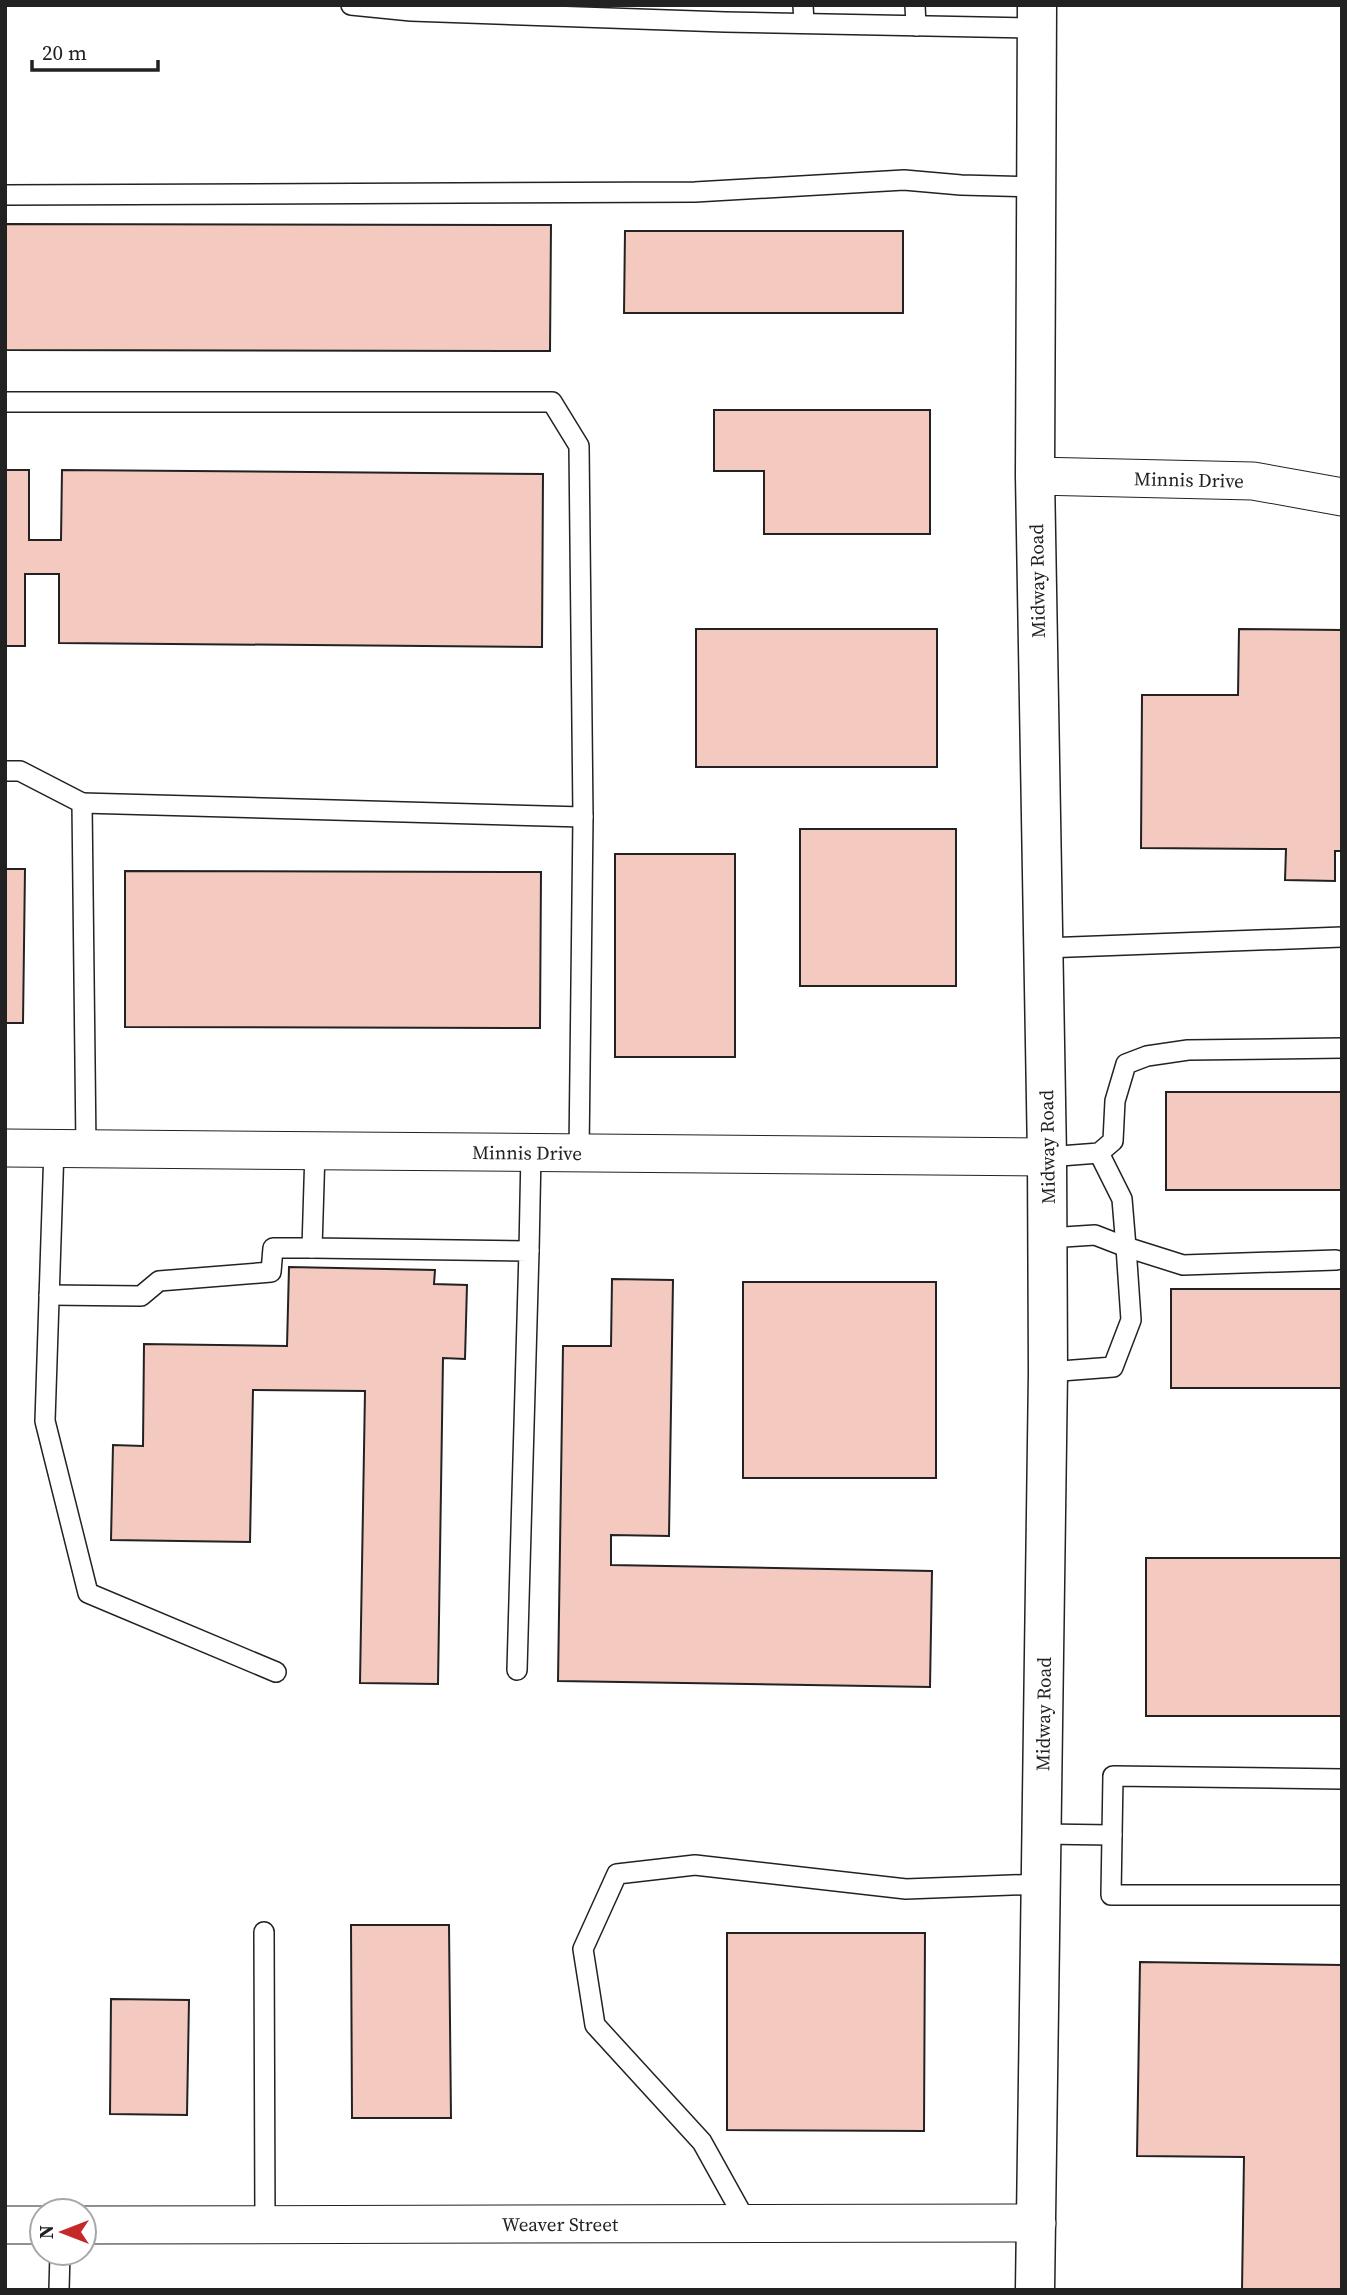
<svg xmlns="http://www.w3.org/2000/svg" width="1347" height="2295" font-family="'Source Serif 4',serif">
<rect width="100%" height="100%" fill="#fff"/>
<g fill="#f3c9c0" stroke="#222" stroke-width="2">
<polygon points="5,224 551,225 550,351 5,350"/>
<polygon points="625,231 903,231 903,313 624,313"/>
<polygon points="714,410 930,410 930,534 764,534 764,471 714,471"/>
<polygon points="5,470 29,470 29,540 61,540 62,470 543,474 542,647 59,643 59,574 25,574 25,646 5,646"/>
<rect x="696" y="629" width="241" height="138"/>
<polygon points="1239,629 1342,630 1342,851 1335,851 1335,881 1285,880 1286,849 1141,848 1142,695 1238,695"/>
<rect x="800" y="829" width="156" height="157"/>
<rect x="615" y="854" width="120" height="203"/>
<polygon points="5,869 25,869 23,1023 5,1023"/>
<polygon points="125,871 541,872 540,1028 125,1027"/>
<rect x="1166" y="1092" width="176" height="98"/>
<polygon points="289,1267 435,1270 434,1284 467,1285 465,1359 443,1358 438,1684 360,1683 365,1391 253,1390 250,1542 111,1540 113,1445 143,1446 144,1344 287,1346"/>
<polygon points="612,1279 673,1280 669,1536 611,1535 611,1565 932,1571 930,1687 558,1681 563,1346 611,1346"/>
<rect x="743" y="1282" width="193" height="196"/>
<rect x="1171" y="1289" width="171" height="99"/>
<rect x="1146" y="1558" width="196" height="158"/>
<polygon points="351,1925 449,1925 451,2118 352,2118"/>
<polygon points="727,1933 925,1933 924,2131 727,2130"/>
<polygon points="1140,1962 1342,1965 1342,2290 1242,2290 1244,2157 1137,2156"/>
<polygon points="111,1999 189,2000 187,2115 110,2114"/>
</g>
<g fill="none" stroke-linecap="round" stroke-linejoin="round">
<g stroke="#222" stroke-width="22">
<g id="service">
<polyline points="351,5 411,11 725,22 1035,28"/>
<polyline points="803,5 804,23"/>
<polyline points="915,5 916,26"/>
<polyline points="5,195 695,192 904,180 961,185 1035,187"/>
<polyline points="5,402 552,402 579,446 583,817"/>
<polyline points="5,771 20,771 82,803 86,1148"/>
<polyline points="82,803 583,817 579,1153"/>
<polyline points="1044,948 1342,937"/>
<polyline points="54,1148 45,1421 88,1593 276,1672"/>
<polyline points="315,1151 312,1248 529,1251 517,1670"/>
<polyline points="1099,1153 1122,1199 1126,1247 1183,1265 1336,1260"/>
<polyline points="1047,1157 1099,1153 1113,1141 1115,1101 1126,1064 1147,1056 1188,1050 1342,1048"/>
<polyline points="1048,1238 1095,1235 1126,1247 1131,1320 1113,1367 1048,1372"/>
<polyline points="529,1251 531,1153"/>
<polyline points="49,1295 141,1296 159,1281 271,1272 273,1248 312,1248"/>
<polyline points="1342,1779 1113,1776 1111,1895 1342,1895"/>
<polyline points="1042,1834 1112,1835"/>
<polyline points="264,1932 265,2225"/>
<polyline points="747,2223 702,2142 595,2025 583,1949 617,1874 695,1865 906,1889 1041,1884"/>
<polyline points="59,2290 60,2253"/>
</g>
</g>
<g stroke="#222" stroke-width="39">
<g id="minor">
<path id="s1" d="M1035 476 1253 481 1342 497"/>
<path id="s2" d="M5 1148 1047 1157"/>
<polyline points="5,2225 42,2225"/>
<path id="s3" d="M84 2225 1037 2223"/>
</g>
</g>
<g stroke="#222" stroke-width="41">
<g id="secondary">
<path id="s4" d="M1035 2290 1048 1372 1047 1157 1035 476 1037 5"/>
</g>
</g>
<use href="#service" stroke="#fff" stroke-width="19"/>
<use href="#minor" stroke="#fff" stroke-width="37"/>
<use href="#secondary" stroke="#fff" stroke-width="38"/>
</g>
<g text-anchor="middle" dominant-baseline="central" stroke-width="5" stroke-linejoin="round" paint-order="stroke">
<g font-size="19" fill="#222" stroke="#fff">
<text stroke="none"><textPath href="#s1" startOffset="154">Minnis Drive</textPath></text>
<text transform="translate(1037 581) rotate(-91)">Midway Road</text>
<text transform="translate(1047 1147) rotate(-91)">Midway Road</text>
<text stroke="none"><textPath href="#s2" startOffset="522">Minnis Drive</textPath></text>
<text stroke="none"><textPath href="#s4" startOffset="576">Midway Road</textPath></text>
<text stroke="none"><textPath href="#s3" startOffset="476">Weaver Street</textPath></text>
</g>
</g>
<rect width="1347" height="2295" fill="none" stroke="#222222" stroke-width="14"/>
<g transform="translate(63 2232) rotate(270)"><circle r="33" fill="#ffffff" stroke="#a7a7a7" stroke-width="2"/>
<path d="M0-5L12 26L0 18L-12 26Z" fill="#c62828"/>
<text y="-10" font-size="19" font-weight="bold" text-anchor="middle" fill="#222222">N</text>
</g>
<path d="M32 60v10h126v-10" fill="none" stroke="#222222" stroke-width="3.5"/>
<text x="42" y="60" font-size="21" fill="#222222" stroke="#ffffff" stroke-width="5" paint-order="stroke">20 m</text>
</svg>
